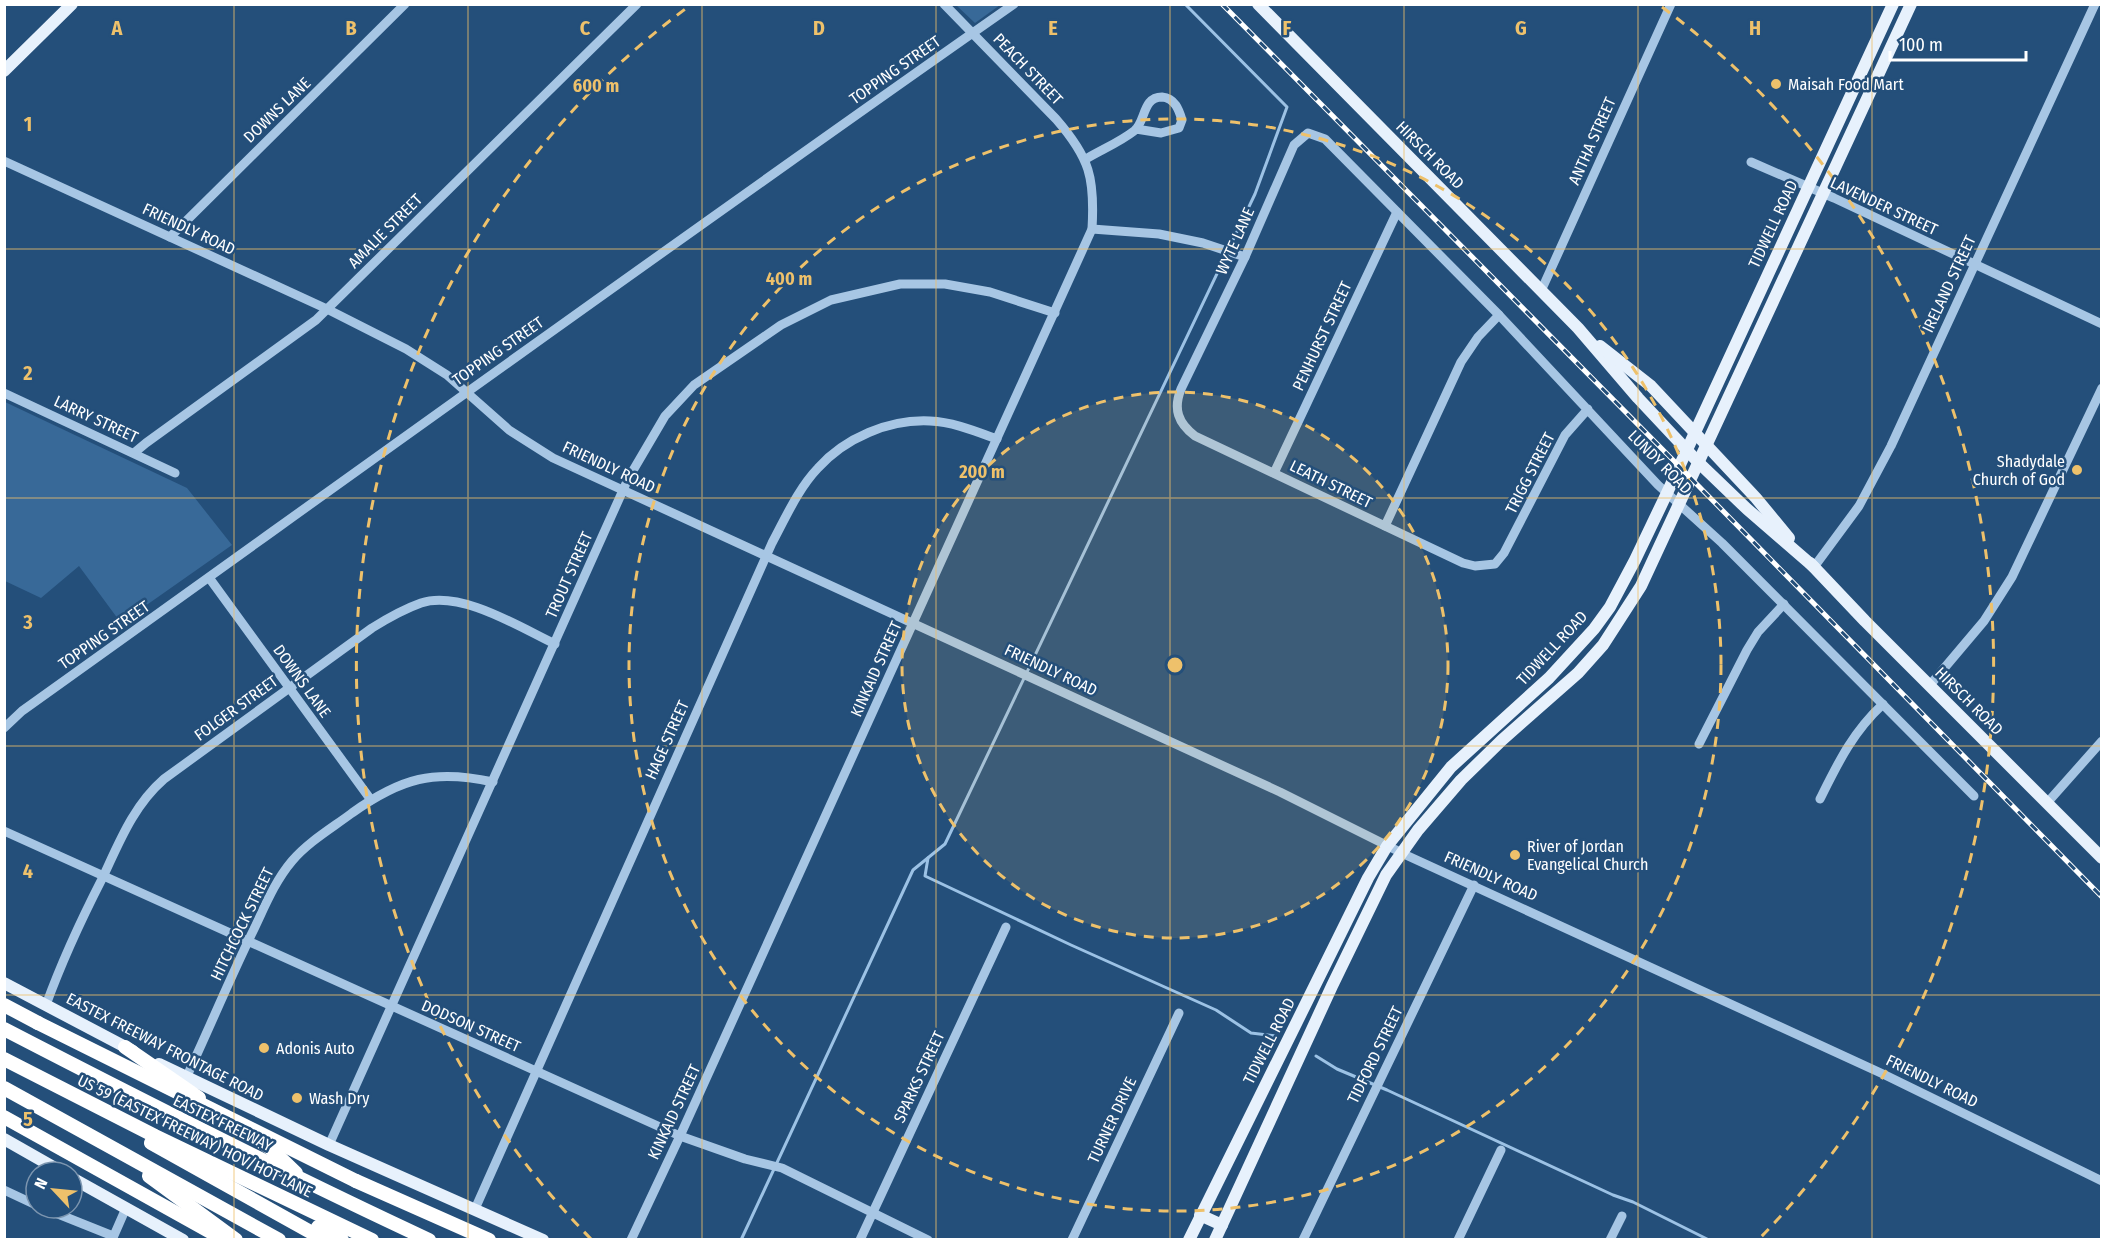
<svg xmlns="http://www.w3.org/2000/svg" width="2106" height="1244" font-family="'Fira Sans Condensed',sans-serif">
<rect width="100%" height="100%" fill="#244f7a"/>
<g fill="#386998">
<polygon points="956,5 1000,5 975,23"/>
<polygon points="5,402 187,488 232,545 121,623 79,566 41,598 5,581"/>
</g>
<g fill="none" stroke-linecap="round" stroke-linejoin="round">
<g stroke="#9cc2e5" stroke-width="3">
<polyline points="928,858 925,876 1071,945 1216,1010 1251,1033 1276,1036"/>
<polyline points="1316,1056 1337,1069 1387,1090 1613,1195 1633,1202 1709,1240"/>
<polyline points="741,1240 913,870 945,844 1255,194 1287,107 1185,4"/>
</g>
<g stroke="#a7c6e4" stroke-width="9">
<path d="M1086 159C1101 150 1120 142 1134 131 1146 122 1142 97 1162 97 1175 98 1179 110 1182 120L1179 128 1161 133 1136 129"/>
<polyline points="4,161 327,309 406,349 447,375 509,430 553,458 1280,792 1408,856 1883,1074 2102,1181"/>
<polyline points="1751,162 1834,198 2102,324"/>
<polyline points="1092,229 1159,234 1203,243 1245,257"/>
<polyline points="170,237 405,4"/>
<polyline points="1541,291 1671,4"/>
<polyline points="4,393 175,473"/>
<path d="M1588 409 1565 435 1504 553 1495 564 1475 566 1463 563 1195 436C1178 423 1173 409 1181 389L1245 257 1294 145 1308 133 1325 139 1499 315 1658 485 1722 543 1974 796"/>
<polyline points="134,453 146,443 316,320 637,4"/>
<polyline points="1274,473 1397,212"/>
<polyline points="1385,526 1461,362 1478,337 1499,315"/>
<polyline points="1814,567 1859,506 1891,446 2095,4"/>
<polyline points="210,579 371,800"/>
<polyline points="1930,685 1984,621 2012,577 2102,388"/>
<path d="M4 728 22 711C352 475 681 237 1014 4"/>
<polyline points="1699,744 1747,650 1758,632 1784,604"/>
<path d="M1820 799C1838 763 1852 733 1883 704"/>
<polyline points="2047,803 2102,741"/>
<polyline points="4,831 680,1136 745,1159 782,1168 928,1240"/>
<path d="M46 1005C62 961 81 920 102 879 119 843 133 806 164 779L372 628C388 618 404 609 421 603 461 590 519 627 555 644"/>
<path d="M186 1078C209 1029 230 978 254 929 265 906 275 881 292 861 308 842 332 828 352 813 401 778 434 769 493 782"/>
<polyline points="329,1145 628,479 665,416 694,385 781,325 831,300 900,284 945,284 990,292 1055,313"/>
<polyline points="4,1190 36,1205"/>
<polyline points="43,1208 113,1236"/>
<path d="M475 1209 772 543C786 517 798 489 818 468 845 438 889 419 930 421 953 422 975 431 997 439"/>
<polyline points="112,1240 126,1208"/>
<path d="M631 1240 680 1136 1092 229C1095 178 1090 158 1056 119L944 4"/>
<polyline points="860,1240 1006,927"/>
<polyline points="1072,1240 1179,1013"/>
<polyline points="1303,1240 1474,885"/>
<polyline points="1458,1240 1501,1150"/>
<polyline points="1610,1240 1622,1216"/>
</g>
<g stroke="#e7f1fc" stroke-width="12">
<polyline points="1258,4 1578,328 1638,398 1698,462 1747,509 1814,567"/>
<polyline points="4,71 72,4"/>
<polyline points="1600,346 1651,386 1756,498 1789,538"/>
<polyline points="1810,563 1865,621 2102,858"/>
<polyline points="4,983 133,1051"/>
<polyline points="159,1064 329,1145 543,1240"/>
<polyline points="4,1139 62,1172"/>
<polyline points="72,1178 183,1240"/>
<polyline points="1200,1215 1222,1225"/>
<polyline points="1189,1240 1368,878 1387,846 1451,767 1549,678 1594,629 1610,607 1635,560 1667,493 1893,4"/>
<polyline points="1215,1240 1332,986 1386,875 1418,830 1461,780 1502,740 1578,673 1603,645 1641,586 1911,4"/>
</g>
<g stroke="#fff" stroke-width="14">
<polyline points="4,1005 38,1023"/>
<path d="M4 1029C145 1102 285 1173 429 1240"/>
<polyline points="125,1047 199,1098"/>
<polyline points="4,1059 155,1136 372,1240"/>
<polyline points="4,1088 279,1240"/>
<polyline points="4,1117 225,1240"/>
<polyline points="246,1131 270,1148 296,1173"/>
<polyline points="151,1143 325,1240"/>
<polyline points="149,1176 236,1240"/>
<polyline points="356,1181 489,1240"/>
<polyline points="318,1227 342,1240"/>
</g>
<g stroke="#fff" stroke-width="5">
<polyline id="rail" points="1222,4 1673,460 2102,897"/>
</g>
<use href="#rail" stroke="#244f7a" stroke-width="3" stroke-dasharray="9" stroke-linecap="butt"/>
<polyline stroke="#fff" stroke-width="14" points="38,1023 356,1181"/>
</g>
<path fill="none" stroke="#eec16b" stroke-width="1.5" stroke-opacity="0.55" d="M234 4V1240M468 4V1240M702 4V1240M936 4V1240M1170 4V1240M1404 4V1240M1638 4V1240M1872 4V1240M4 249H2102M4 498H2102M4 746H2102M4 995H2102"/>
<circle cx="1175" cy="665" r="273" fill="#eec16b" fill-opacity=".12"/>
<g fill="none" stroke="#eec16b" stroke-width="3" stroke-dasharray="10 8">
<circle cx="1175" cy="665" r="273"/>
<circle cx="1175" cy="665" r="546"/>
<path d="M591 1239A819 819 0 0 1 688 7M1662 7A819 819 0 0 1 1759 1239"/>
</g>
<g fill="#eec16b" stroke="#244f7a" stroke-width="2">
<circle cx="1776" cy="84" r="6"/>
<circle cx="2077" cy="470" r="6"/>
<circle cx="1515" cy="855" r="6"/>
<circle cx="264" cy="1048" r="6"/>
<circle cx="297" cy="1098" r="6"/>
</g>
<g text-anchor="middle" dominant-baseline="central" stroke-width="5" stroke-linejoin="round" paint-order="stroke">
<g font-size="16" fill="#fff" stroke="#244f7a">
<text transform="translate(1028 69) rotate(46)">PEACH STREET</text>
<text transform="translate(895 70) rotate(-35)">TOPPING STREET</text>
<text transform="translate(277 110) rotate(-44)">DOWNS LANE</text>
<text transform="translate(1592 141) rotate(-66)">ANTHA STREET</text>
<text transform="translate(1430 155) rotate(45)">HIRSCH ROAD</text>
<text transform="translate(1884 206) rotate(25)">LAVENDER STREET</text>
<text transform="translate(1773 224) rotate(-65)">TIDWELL ROAD</text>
<text transform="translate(189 229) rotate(25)">FRIENDLY ROAD</text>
<text transform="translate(385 231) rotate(-45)">AMALIE STREET</text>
<text transform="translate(1235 241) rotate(-66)">WYTE LANE</text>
<text transform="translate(1949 284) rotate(-65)">IRELAND STREET</text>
<text transform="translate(1322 336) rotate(-65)">PENHURST STREET</text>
<text transform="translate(498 351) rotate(-35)">TOPPING STREET</text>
<text transform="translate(96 419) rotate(25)">LARRY STREET</text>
<text transform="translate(1660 462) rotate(45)">LUNDY ROAD</text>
<text transform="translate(609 467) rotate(25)">FRIENDLY ROAD</text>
<text transform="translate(1530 473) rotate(-63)">TRIGG STREET</text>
<text transform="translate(1331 484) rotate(26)">LEATH STREET</text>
<text transform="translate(569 575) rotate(-66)">TROUT STREET</text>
<text transform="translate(104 635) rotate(-35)">TOPPING STREET</text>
<text transform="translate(1552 648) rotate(-47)">TIDWELL ROAD</text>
<text transform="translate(876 669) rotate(-66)">KINKAID STREET</text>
<text transform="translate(1051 670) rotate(25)">FRIENDLY ROAD</text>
<text transform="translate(302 681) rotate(54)">DOWNS LANE</text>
<text transform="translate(1969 701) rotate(45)">HIRSCH ROAD</text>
<text transform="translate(236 708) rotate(-36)">FOLGER STREET</text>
<text transform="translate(667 740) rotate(-66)">HAGE STREET</text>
<text transform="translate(1491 876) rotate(24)">FRIENDLY ROAD</text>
<text transform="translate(242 924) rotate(-64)">HITCHCOCK STREET</text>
<text transform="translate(471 1026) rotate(24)">DODSON STREET</text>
<text transform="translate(1269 1041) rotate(-63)">TIDWELL ROAD</text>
<text transform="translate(165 1047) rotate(27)">EASTEX FREEWAY FRONTAGE ROAD</text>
<text transform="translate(1375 1055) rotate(-64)">TIDFORD STREET</text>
<text transform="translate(919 1077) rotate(-65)">SPARKS STREET</text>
<text transform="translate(1932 1081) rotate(26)">FRIENDLY ROAD</text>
<text transform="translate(674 1112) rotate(-65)">KINKAID STREET</text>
<text transform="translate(1112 1120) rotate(-65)">TURNER DRIVE</text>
<text transform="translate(223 1123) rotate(26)">EASTEX FREEWAY</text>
<text transform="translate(195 1136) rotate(26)">US 59 (EASTEX FREEWAY) HOV/HOT LANE</text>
</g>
<g font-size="16" fill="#fff" stroke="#244f7a" text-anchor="start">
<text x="1788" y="84">Maisah Food Mart</text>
<text x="2065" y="461" text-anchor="end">Shadydale<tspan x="2065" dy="18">Church of God</tspan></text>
<text x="1527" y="846">River of Jordan<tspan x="1527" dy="18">Evangelical Church</tspan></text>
<text x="276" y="1048">Adonis Auto</text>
<text x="309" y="1098">Wash Dry</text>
</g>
</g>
<g font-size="20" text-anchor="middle" font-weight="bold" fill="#eec16b" stroke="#244f7a" stroke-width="5" stroke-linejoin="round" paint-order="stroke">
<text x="117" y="35">A</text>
<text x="351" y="35">B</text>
<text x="585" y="35">C</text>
<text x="819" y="35">D</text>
<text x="1053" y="35">E</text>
<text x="1287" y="35">F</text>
<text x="1521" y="35">G</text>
<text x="1755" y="35">H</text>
<text x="28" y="131">1</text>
<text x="28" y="380">2</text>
<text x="28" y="629">3</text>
<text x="28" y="878">4</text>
<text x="28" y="1126">5</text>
</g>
<circle cx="1175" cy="665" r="9" fill="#eec16b" stroke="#244f7a" stroke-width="3"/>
<g font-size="18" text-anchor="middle" font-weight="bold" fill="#eec16b" stroke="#244f7a" stroke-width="5" stroke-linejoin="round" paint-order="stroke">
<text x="596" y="92">600 m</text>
<text x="789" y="285">400 m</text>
<text x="982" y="478">200 m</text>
</g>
<rect width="2106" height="1244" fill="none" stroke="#ffffff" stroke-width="12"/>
<g transform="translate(54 1190) rotate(296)"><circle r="28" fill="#244f7a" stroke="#7c95af" stroke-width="1.5"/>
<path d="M0-4.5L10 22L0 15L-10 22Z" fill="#eec16b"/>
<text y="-9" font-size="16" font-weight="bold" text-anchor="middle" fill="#ffffff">N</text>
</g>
<path d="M1890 51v9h136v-9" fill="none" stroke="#ffffff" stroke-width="3"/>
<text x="1899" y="51" font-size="18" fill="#ffffff" stroke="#244f7a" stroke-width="4.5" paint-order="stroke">100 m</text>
</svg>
